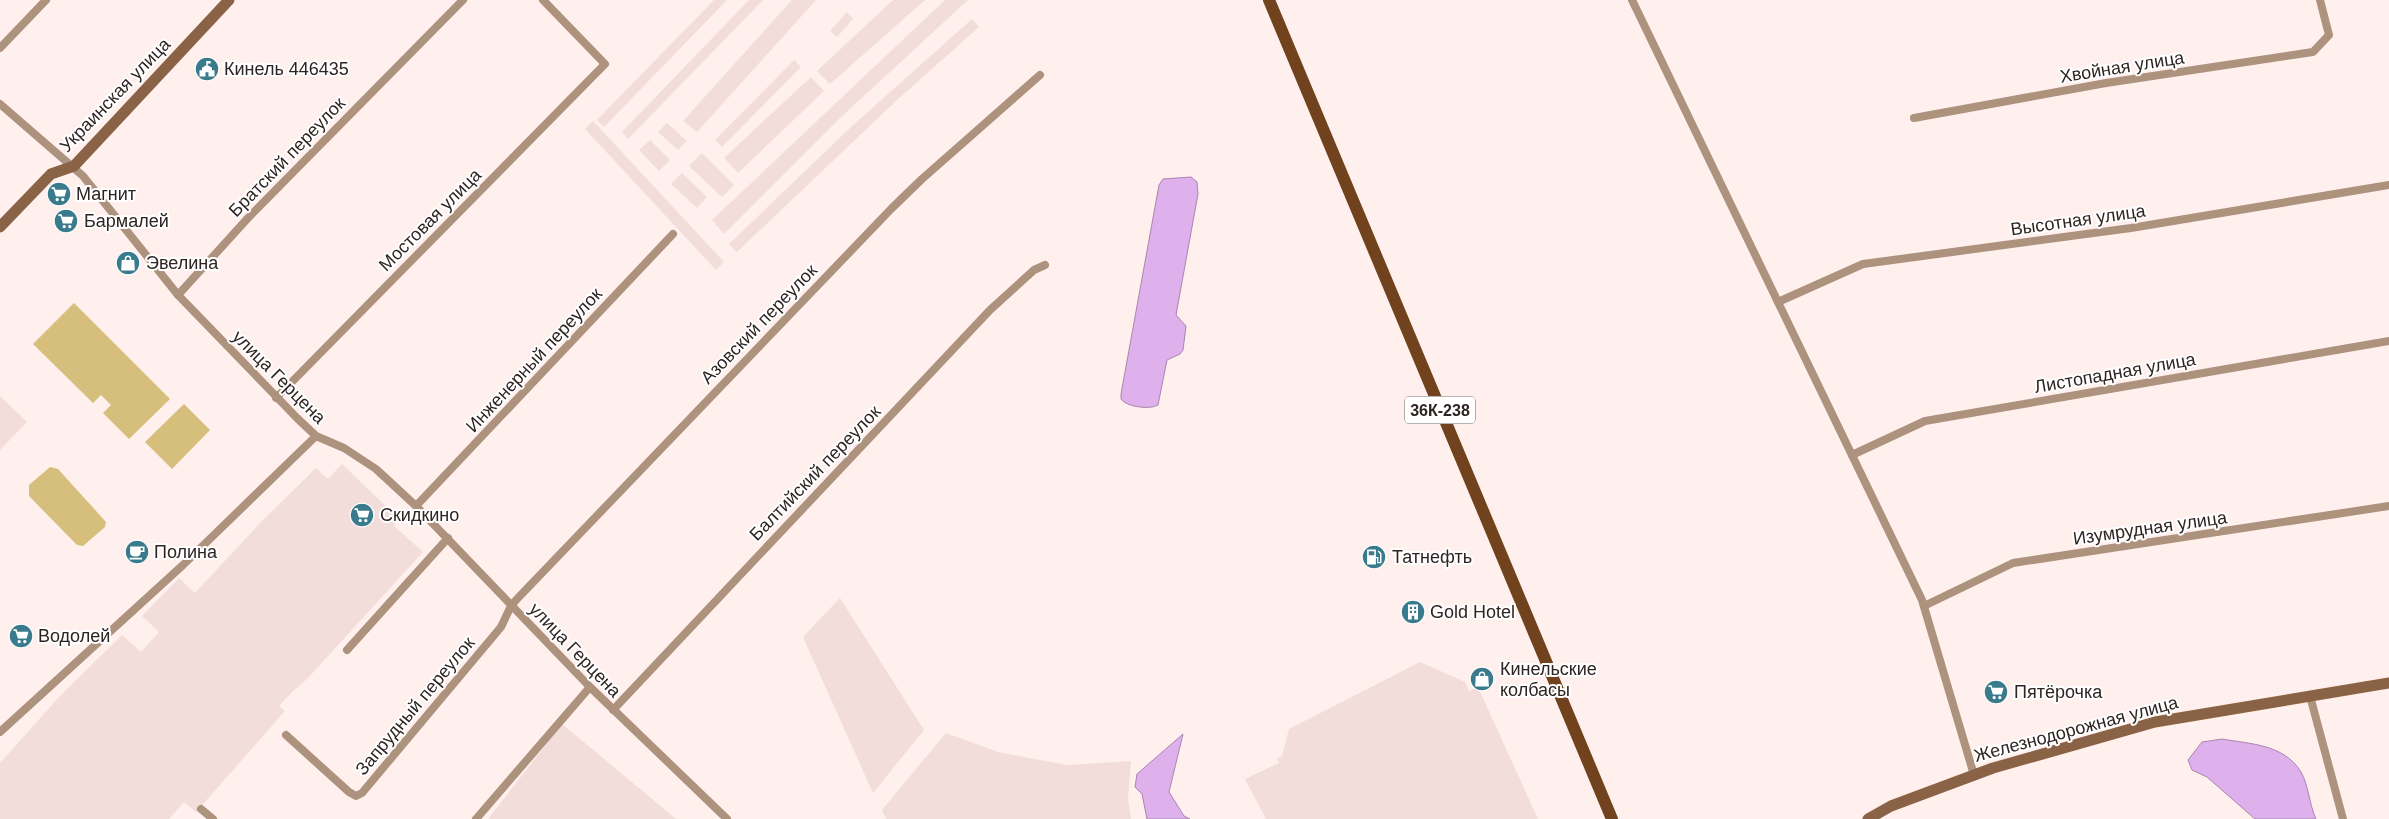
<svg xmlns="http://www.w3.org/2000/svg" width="2389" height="819" font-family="Arial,sans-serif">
<rect width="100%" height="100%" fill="#ffefed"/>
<g fill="#f2dddb">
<polygon points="714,0 727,0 604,127 597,120"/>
<polygon points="749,0 763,0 628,139 622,132"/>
<polygon points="792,0 816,0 697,132 683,121"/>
<polygon points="893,0 925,0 830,84 817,71"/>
<polygon points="945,0 968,0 840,118 724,234 712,220"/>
<polygon points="847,12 853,19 837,37 830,31"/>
<polygon points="972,19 979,27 897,100 737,252 729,244 851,127"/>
<polygon points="794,60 801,67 722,147 715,140"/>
<polygon points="811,77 824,91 738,173 724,158"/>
<polygon points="593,121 724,262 716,270 585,129"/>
<polygon points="667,123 687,141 678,150 658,132"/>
<polygon points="650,140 670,160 659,171 639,150"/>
<polygon points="702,153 734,185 722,197 689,166"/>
<polygon points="682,173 707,197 697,208 671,184"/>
<polygon points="0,396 27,422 0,450"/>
<polygon points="342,464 399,519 394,526 423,552 307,679 292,692 279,706 285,711 196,812 184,802 169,819 0,819 0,763 60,696 122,635 141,652 159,632 142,616 179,578 195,593 261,522 316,468 328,479"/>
<polygon points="840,598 924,730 873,793 803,637"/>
<polygon points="1420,662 1465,682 1469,691 1478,687 1538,819 1266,819 1245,779 1279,763 1277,759 1282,756 1289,729"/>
<polygon points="562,724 676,819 488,819"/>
<polygon points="946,733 998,752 1067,765 1131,761 1128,799 1131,819 886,819 882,810"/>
</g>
<g fill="#d6be7c">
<polygon points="74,303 170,399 129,439 103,413 111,405 101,395 93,403 33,344"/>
<polygon points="184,404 210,430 172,469 145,442"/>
<polygon points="50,467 58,469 106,522 105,527 83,546 77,545 29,496 29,485"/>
</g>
<g fill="#deb0ec" stroke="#a986b0">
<path d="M1191 177 1197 182 1198 194 1176 315 1186 326 1183 350 1180 354 1167 360 1158 405C1150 410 1126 407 1121 399V394L1159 185 1163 179Z"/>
<polygon points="1183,734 1169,792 1184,816 1190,819 1147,819 1142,794 1135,787 1137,774"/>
<path d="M2222 739C2250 744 2284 744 2301 772 2309 786 2309 804 2316 819H2255L2207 777 2192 770 2188 760 2202 742Z"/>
</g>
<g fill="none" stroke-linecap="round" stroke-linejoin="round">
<g stroke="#ad927e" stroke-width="8">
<polyline points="1632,0 1922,600 1974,775"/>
<polyline points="0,48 46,0"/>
<polyline points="0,104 83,176 178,295 297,418 316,436 344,448 376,469 416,506 590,687 727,819"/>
<polyline points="1914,118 2106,83 2313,52 2329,35 2320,0"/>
<polyline points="178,295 248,218 463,0"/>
<polyline points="1778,302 1863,264 2131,228 2389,185"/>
<polyline points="276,398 605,64 543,0"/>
<polyline points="1852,455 1925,421 2389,341"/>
<polyline points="416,506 673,234"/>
<polyline points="1924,606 2013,563 2389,506"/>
<polyline points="347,650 448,538"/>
<polyline points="2310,696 2343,819"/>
<polyline points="613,710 990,310 1034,270 1045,265"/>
<polyline points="0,732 183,565 316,436"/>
<polyline points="286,735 349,792 356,796 362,793 501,627 511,606 517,599 892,208 922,179 1040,75"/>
<polyline points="201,809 213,819"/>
<polyline points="476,819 590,687"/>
</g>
<g stroke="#8a6347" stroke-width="11">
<polyline points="0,227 51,174 74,166 229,0"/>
<polyline points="1868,819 1891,806 1993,768 2155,722 2389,683"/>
</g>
<polyline stroke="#70421d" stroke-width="12" points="1269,0 1612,819"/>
</g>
<defs>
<g id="civic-disc" transform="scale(1.25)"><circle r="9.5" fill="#397a8c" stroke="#fff"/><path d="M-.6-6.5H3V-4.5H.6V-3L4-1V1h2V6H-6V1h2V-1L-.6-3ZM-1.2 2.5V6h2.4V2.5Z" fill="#fff"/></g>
<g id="supermarket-disc" transform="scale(1.25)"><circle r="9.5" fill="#397a8c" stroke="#fff"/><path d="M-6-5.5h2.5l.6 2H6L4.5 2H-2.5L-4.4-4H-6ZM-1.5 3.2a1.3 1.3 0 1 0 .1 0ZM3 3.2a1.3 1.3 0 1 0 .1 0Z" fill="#fff"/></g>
<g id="shop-disc" transform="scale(1.25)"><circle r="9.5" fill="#397a8c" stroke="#fff"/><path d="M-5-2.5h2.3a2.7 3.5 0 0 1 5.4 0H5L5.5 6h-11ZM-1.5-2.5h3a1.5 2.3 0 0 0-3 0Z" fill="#fff"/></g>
<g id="cafe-disc" transform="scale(1.25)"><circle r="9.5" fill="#397a8c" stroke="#fff"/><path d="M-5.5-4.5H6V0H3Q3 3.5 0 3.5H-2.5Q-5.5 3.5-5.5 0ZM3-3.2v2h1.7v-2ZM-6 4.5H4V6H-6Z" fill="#fff"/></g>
<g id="fuel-disc" transform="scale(1.25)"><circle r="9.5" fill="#397a8c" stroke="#fff"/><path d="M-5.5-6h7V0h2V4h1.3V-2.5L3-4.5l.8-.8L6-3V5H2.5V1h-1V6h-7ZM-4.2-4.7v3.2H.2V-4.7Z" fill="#fff"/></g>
<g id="building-disc" transform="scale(1.25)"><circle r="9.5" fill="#397a8c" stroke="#fff"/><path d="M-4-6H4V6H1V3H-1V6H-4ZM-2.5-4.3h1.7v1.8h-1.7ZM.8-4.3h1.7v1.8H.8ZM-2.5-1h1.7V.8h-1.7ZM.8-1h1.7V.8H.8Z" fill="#fff"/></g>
</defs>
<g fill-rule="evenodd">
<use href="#civic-disc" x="207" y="69"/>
<use href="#supermarket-disc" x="59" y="194"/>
<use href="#supermarket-disc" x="66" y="221"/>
<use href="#shop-disc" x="128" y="263"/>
<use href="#supermarket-disc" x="362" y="515"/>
<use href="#cafe-disc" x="137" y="552"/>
<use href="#fuel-disc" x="1374" y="557"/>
<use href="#building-disc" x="1413" y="612"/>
<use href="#supermarket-disc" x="21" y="636"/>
<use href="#shop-disc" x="1482" y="679"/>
<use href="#supermarket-disc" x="1996" y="692"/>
</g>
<g text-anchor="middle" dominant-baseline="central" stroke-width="4" stroke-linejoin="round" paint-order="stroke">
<rect fill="#fff" stroke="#6c6665" stroke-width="1" x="1405" y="396.5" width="70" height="27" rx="4"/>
<g font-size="16" font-weight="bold" fill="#2d2423">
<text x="1440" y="410">36К-238</text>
</g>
<g font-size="18" fill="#2d2423" stroke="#fff">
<text transform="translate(2122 67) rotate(-9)">Хвойная улица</text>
<text transform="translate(115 95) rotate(-46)">Украинская улица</text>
<text transform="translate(287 157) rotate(-46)">Братский переулок</text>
<text transform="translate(430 220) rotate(-45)">Мостовая улица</text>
<text transform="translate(2078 220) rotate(-8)">Высотная улица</text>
<text transform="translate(759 324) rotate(-46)">Азовский переулок</text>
<text transform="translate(534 360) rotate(-47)">Инженерный переулок</text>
<text transform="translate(2115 373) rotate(-10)">Листопадная улица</text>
<text transform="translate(279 377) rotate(45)">улица Герцена</text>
<text transform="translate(815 473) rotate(-46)">Балтийский переулок</text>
<text transform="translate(2150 528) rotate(-8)">Изумрудная улица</text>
<text transform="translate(575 650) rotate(46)">улица Герцена</text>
<text transform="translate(415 706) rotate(-50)">Запрудный переулок</text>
<text transform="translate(2076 729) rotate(-15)">Железнодорожная улица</text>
</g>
<g font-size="18" fill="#2d2423" stroke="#fff" text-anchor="start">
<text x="224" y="69">Кинель 446435</text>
<text x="76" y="194">Магнит</text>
<text x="84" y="221">Бармалей</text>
<text x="146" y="263">Эвелина</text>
<text x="380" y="515">Скидкино</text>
<text x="154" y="552">Полина</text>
<text x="1392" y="557">Татнефть</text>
<text x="1430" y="612">Gold Hotel</text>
<text x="38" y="636">Водолей</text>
<text x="1500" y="669">Кинельские<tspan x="1500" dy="21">колбасы</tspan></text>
<text x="2014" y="692">Пятёрочка</text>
</g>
</g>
</svg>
